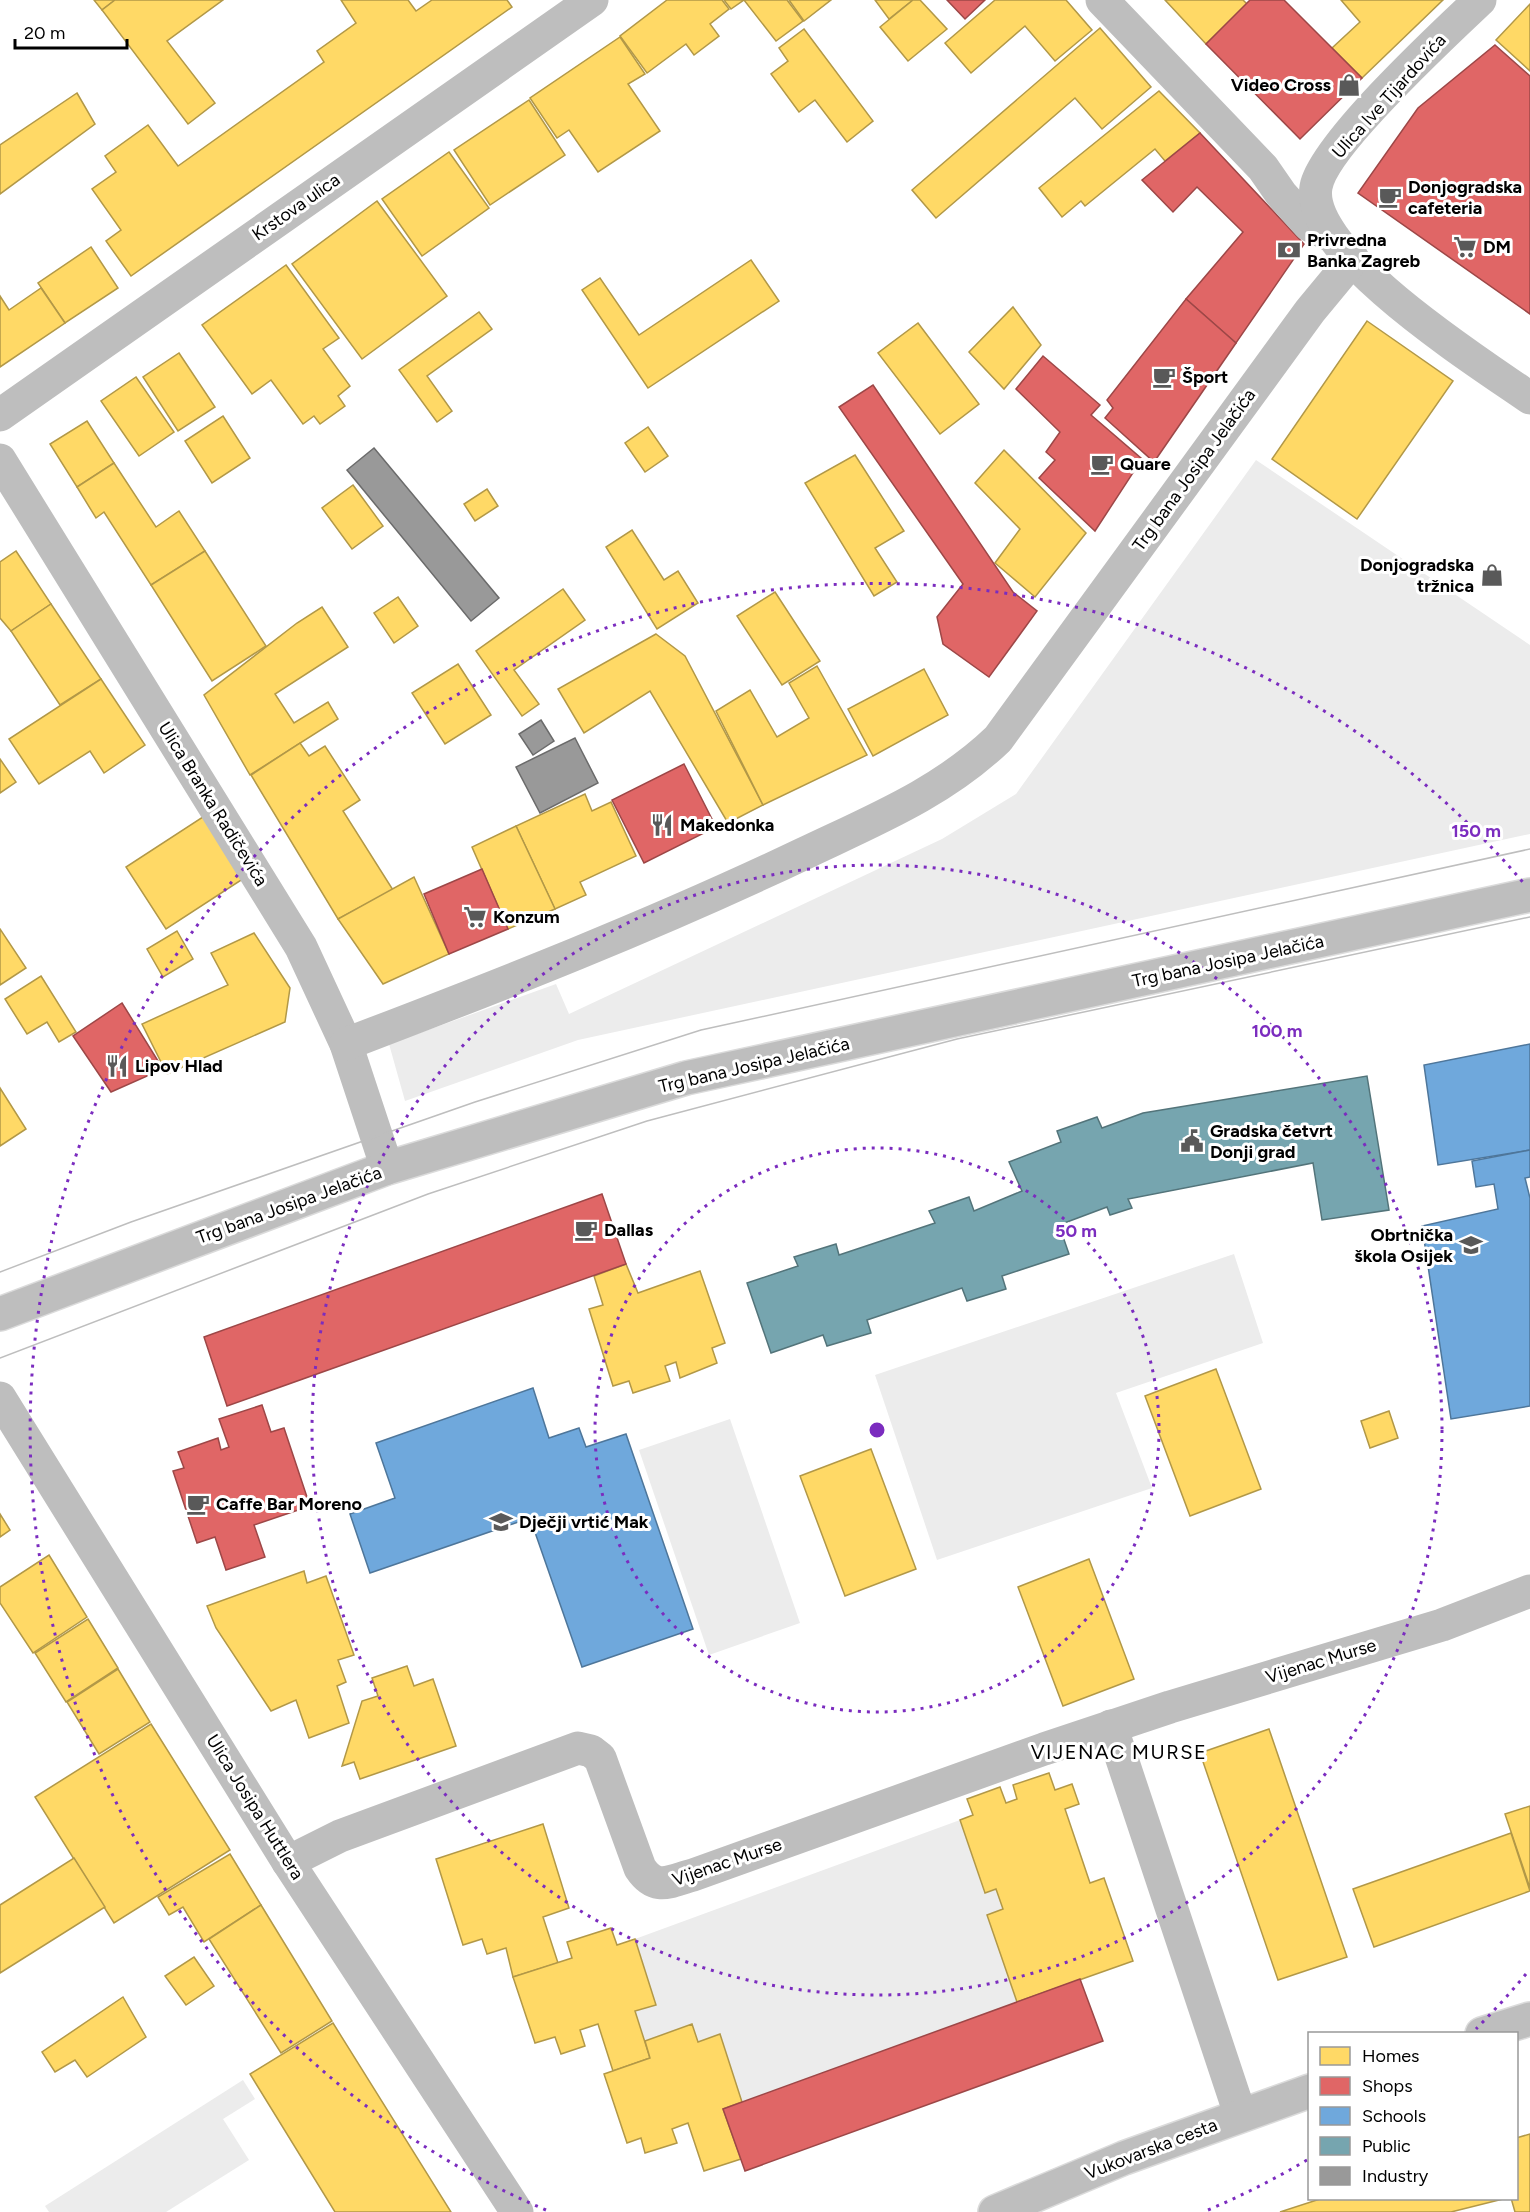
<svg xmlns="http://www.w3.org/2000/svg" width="1530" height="2212" font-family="Figtree,sans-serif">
<rect width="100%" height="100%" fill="#fff"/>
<g fill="#ececec">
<polygon points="1256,460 1530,645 1530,834 578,1040 405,1101 389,1044 556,984 569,1014 942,839 1016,794"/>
<polygon points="1234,1254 1263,1343 1116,1393 1152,1488 937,1560 875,1375"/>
<polygon points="730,1419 800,1623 709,1655 639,1450"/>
<polygon points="960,1820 984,1893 996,1889 1003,1909 987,1915 1017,2002 742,2102 720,2035 698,2042 692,2024 645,2041 635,2011 656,2004 635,1939"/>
<polygon points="243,2080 255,2099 223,2119 249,2160 166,2212 49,2212 45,2206"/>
</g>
<g fill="#ffd966" stroke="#b29847" stroke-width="1.5">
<polygon points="94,0 115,0 102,10"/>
<polygon points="115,0 223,0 167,41 215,103 188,124 102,10"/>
<polygon points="341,0 408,0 416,11 432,0 507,0 512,7 131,276 106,241 121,230 92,189 116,172 105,156 148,125 178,166 324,62 317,51 356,23"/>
<polygon points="667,0 722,0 729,9 710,24 719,36 694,55 686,44 647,73 620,36"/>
<polygon points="724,0 744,0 731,9"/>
<polygon points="744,0 787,0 803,21 776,41"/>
<polygon points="789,0 831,0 804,21"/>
<polygon points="875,0 913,0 889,19"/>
<polygon points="913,0 920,0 947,29 908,61 880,27"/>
<polygon points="995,0 1066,0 1092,30 1055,61 1025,26 971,73 945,43"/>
<polygon points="1165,0 1243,0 1247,4 1206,44"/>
<polygon points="1341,0 1443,0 1362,78 1332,48 1360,22"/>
<polygon points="1530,4 1530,71 1496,40"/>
<polygon points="1100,28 1151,87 1102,129 1075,98 936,218 912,190"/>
<polygon points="804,29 873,121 847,142 815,100 799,112 771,74 788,61 779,48"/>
<polygon points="620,37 645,74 628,84 660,131 598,172 569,130 557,138 530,98"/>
<polygon points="1159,91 1200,133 1165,161 1155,149 1085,206 1081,201 1062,217 1039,188"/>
<polygon points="77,93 95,124 0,194 0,145"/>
<polygon points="529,100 565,155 490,205 454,150"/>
<polygon points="449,152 489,208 422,256 382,199"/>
<polygon points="377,201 447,296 362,359 292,264"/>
<polygon points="91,247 118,288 65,323 38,283"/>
<polygon points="751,260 779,301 648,388 582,290 600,278 639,335"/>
<polygon points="286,265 339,338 323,349 350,386 338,396 345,406 320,424 314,416 303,424 271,380 252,394 202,325"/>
<polygon points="41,288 65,323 0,367 0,296 9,310"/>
<polygon points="1013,307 1041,345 1004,389 969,352"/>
<polygon points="479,312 492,329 427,376 452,411 437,422 399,370"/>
<polygon points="1367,321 1453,381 1357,519 1272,459"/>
<polygon points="918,323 979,404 940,434 878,353"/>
<polygon points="179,353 215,407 178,431 143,377"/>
<polygon points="136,377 174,432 139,456 101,401"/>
<polygon points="223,416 250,458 212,483 185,441"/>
<polygon points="87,421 114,463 77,487 50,444"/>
<polygon points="648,427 668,456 645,472 625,443"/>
<polygon points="1004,450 1086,533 1035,597 995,563 1020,529 975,483"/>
<polygon points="855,455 904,531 875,548 897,582 874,596 805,483"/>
<polygon points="114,463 156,527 179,511 205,551 151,585 104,512 96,518 77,487"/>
<polygon points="353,485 383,526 352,549 322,508"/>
<polygon points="487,489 498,506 475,521 464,504"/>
<polygon points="632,530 664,580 678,571 698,603 657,629 606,547"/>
<polygon points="16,551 51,604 11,631 0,618 0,562"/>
<polygon points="205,551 266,646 212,681 151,585"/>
<polygon points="563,589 585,620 514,670 539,704 522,716 476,651"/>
<polygon points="775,592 820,661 782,685 737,616"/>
<polygon points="398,597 418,626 394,643 374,613"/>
<polygon points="51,604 101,679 60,705 11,631"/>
<polygon points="322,607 348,647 275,694 294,723 328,702 338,719 250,775 204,695 297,623"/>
<polygon points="656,634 685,656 763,805 728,823 650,691 584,733 558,689"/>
<polygon points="458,664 491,715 445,744 412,693"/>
<polygon points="817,666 867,755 763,805 716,711 750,690 777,737 809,718 789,683"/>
<polygon points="924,669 948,715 873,756 848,709"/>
<polygon points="101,679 145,745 104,773 90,751 39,784 9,739"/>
<polygon points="300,743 309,756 325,746 360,800 343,811 393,890 338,919 251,775"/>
<polygon points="0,759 16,782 0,793"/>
<polygon points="585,794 592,811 611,802 636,856 580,882 586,895 555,909 516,826"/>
<polygon points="212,811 252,873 166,929 126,867"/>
<polygon points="516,826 555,909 508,929 472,847"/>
<polygon points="414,877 449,954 383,984 338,919"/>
<polygon points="0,929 26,968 0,985"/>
<polygon points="177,931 193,959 163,977 147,949"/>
<polygon points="254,933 290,988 285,1022 167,1074 142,1024 228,985 211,953"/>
<polygon points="41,976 76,1032 59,1042 47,1022 27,1034 5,999"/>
<polygon points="0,1088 26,1129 0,1146"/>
<polygon points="626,1264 638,1293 700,1271 725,1343 712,1348 717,1363 680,1378 676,1362 665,1366 670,1381 633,1393 629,1381 613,1386 589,1309 603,1305 594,1276"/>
<polygon points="1216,1369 1261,1489 1190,1516 1145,1396"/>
<polygon points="1389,1411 1398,1438 1370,1448 1361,1421"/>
<polygon points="871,1449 916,1569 845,1596 800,1476"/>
<polygon points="0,1514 10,1530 0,1537"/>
<polygon points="49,1555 87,1617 33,1653 0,1603 0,1587"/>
<polygon points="1089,1559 1134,1679 1063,1706 1018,1587"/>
<polygon points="304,1571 307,1583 326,1576 354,1655 338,1660 346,1682 337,1686 349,1723 309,1738 296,1700 271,1711 216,1628 207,1606"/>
<polygon points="88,1619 118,1668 66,1702 35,1653"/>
<polygon points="407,1666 414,1686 433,1679 456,1746 360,1779 354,1762 342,1766 362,1701 378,1696 372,1678"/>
<polygon points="118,1669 150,1722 99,1754 67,1702"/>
<polygon points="151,1724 230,1850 114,1923 35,1797"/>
<polygon points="1269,1729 1347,1957 1278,1980 1200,1753"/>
<polygon points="1049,1773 1055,1790 1072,1784 1079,1804 1065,1809 1090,1883 1104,1878 1133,1961 1017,2002 987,1915 1003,1909 996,1889 985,1893 960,1820 973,1815 967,1799 1000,1787 1006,1803 1017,1799 1013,1785"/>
<polygon points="1530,1806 1530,1888 1505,1814"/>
<polygon points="543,1824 569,1908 543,1917 558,1963 513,1977 506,1948 487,1954 482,1939 463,1945 436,1859"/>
<polygon points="1511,1833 1530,1891 1374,1947 1353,1889"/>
<polygon points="230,1854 261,1905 204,1942 183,1907 169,1915 158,1897"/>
<polygon points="74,1858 105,1907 0,1973 0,1905"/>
<polygon points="261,1905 332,2021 281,2053 209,1939"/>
<polygon points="611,1928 617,1945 635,1939 656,2005 635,2011 650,2058 613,2071 598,2024 580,2030 585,2046 561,2054 555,2037 535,2043 513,1977 572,1958 567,1942"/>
<polygon points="194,1957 214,1986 186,2005 165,1976"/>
<polygon points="123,1997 146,2037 87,2077 75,2060 55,2072 42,2052"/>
<polygon points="333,2023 451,2212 335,2212 250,2074"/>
<polygon points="692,2024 698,2042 720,2034 742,2102 723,2109 741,2159 704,2171 688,2123 672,2129 677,2143 645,2153 641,2138 627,2143 604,2074 650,2058 645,2041"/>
<polygon points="1530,2134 1530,2212 1515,2212 1511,2198 1516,2198 1516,2138"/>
<polygon points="1323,2198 1507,2198 1451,2212 1280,2212"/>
</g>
<g fill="#e06666" stroke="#9d4747" stroke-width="1.5">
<polygon points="947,0 985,0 965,19"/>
<polygon points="1250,0 1284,0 1362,78 1300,139 1206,44"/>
<polygon points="1495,45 1530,76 1530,314 1358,193 1418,108"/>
<polygon points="1200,133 1304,244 1236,343 1186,299 1243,232 1197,187 1173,212 1142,180"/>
<polygon points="1186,299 1236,343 1154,462 1105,418 1113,408 1107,400"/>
<polygon points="1043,356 1100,405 1091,415 1142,459 1095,531 1039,478 1055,460 1046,452 1060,432 1016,389"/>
<polygon points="873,385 1013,592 1037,611 989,677 943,644 937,617 963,584 839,407"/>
<polygon points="684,764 716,827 644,863 612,800"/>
<polygon points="482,869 508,929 449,954 424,894"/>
<polygon points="122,1003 163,1069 111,1092 73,1036"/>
<polygon points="602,1194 626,1264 227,1406 204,1337"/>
<polygon points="262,1405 271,1432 284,1428 310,1506 254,1525 265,1557 226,1570 215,1537 197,1543 173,1471 184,1468 178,1452 218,1438 221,1450 229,1447 219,1419"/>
<polygon points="1080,1979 1103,2041 745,2171 723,2109"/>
</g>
<g fill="#6fa8dc" stroke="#4e769a" stroke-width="1.5">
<polygon points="1530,1044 1530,1150 1438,1165 1424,1065"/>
<polygon points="1530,1150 1530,1177 1525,1178 1530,1198 1530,1406 1451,1419 1422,1226 1498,1209 1494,1184 1476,1187 1472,1161"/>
<polygon points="533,1388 549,1438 579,1428 586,1447 626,1434 693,1629 582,1667 530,1518 370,1573 350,1514 395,1498 376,1443"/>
</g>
<polygon fill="#76a5af" stroke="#53747a" stroke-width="1.5" points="1367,1076 1389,1210 1322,1220 1313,1163 1128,1199 1132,1208 1110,1215 1107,1207 1059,1225 1069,1254 1002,1276 1006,1289 967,1301 962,1288 867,1320 871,1333 827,1346 823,1335 771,1353 747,1283 798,1266 794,1257 836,1244 839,1255 935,1223 929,1211 969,1197 974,1211 1022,1191 1009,1162 1061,1142 1057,1131 1097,1117 1102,1128 1143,1113"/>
<g fill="#999" stroke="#6b6b6b" stroke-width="1.5">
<polygon points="374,448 499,598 471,621 347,470"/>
<polygon points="541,720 554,741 533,755 519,734"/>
<polygon points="575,738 598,783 540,813 516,767"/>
</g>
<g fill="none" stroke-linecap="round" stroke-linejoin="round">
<g stroke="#dbdbdb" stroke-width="36">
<g id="major">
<polyline points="0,1314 387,1168 686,1078 1530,895"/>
<polyline points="1482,2034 1530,2019"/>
<polyline points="995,2212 1124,2158 1310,2091"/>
</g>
</g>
<g stroke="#bebebe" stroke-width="33">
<polyline points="1102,0 1263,168 1281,194 1309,225 1330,235"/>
<path d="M1480 0C1446 32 1323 146 1316 187 1305 253 1480 363 1530 398"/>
<polyline points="0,415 592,0"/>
<polyline points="0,460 301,947 346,1044 387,1168"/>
<path d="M346 1044C501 985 654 925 803 854 872 821 942 793 998 739L1310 311 1353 259"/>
<polyline points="0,1398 288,1862 517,2212"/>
<polyline points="1111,1726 1240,2114"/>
<path d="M288 1862 340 1836 578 1748 591 1751 600 1758 640 1868C656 1892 670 1881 693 1875L1044 1749 1170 1707 1442 1625 1530 1591"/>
</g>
<use href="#major" stroke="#bebebe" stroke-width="33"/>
<g stroke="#bebebe" stroke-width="1.5">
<polyline points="0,1272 131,1222 475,1102 701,1030 1530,849"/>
<polyline points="0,1358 428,1194 647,1121 957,1039 1530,917"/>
</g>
</g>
<g fill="none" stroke="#7b2cbf" stroke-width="3" stroke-dasharray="3 6">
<circle cx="877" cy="1430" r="282"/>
<circle cx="877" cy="1430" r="565"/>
<path d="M1526 1974A847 847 0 0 1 1476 2029M1307 2160A847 847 0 0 1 1208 2210M546 2210A847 847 0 1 1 1526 886"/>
</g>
<defs>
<g id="shop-bare" transform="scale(1.8)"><path d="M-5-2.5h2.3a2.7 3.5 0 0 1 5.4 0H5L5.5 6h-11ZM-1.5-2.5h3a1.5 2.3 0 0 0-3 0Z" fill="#595959" stroke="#fff" stroke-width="2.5" paint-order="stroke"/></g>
<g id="cafe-bare" transform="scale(1.8)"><path d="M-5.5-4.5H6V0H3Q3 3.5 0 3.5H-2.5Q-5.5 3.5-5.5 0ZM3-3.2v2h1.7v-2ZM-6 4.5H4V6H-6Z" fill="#595959" stroke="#fff" stroke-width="2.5" paint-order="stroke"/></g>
<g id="supermarket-bare" transform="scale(1.8)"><path d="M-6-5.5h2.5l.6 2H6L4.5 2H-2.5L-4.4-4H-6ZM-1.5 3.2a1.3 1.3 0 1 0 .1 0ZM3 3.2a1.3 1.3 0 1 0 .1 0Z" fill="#595959" stroke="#fff" stroke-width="2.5" paint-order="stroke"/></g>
<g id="bank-bare" transform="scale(1.8)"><path d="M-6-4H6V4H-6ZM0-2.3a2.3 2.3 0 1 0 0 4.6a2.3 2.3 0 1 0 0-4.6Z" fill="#595959" stroke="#fff" stroke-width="2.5" paint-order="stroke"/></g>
<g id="restaurant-bare" transform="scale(1.8)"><path d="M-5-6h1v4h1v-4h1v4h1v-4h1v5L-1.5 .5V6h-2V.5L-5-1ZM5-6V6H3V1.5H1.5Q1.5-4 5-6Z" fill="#595959" stroke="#fff" stroke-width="2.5" paint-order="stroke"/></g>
<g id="civic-bare" transform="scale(1.8)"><path d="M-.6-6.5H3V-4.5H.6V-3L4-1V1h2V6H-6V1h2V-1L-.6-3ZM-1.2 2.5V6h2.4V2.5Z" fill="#595959" stroke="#fff" stroke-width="2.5" paint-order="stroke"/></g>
<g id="school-bare" transform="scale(1.8)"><path d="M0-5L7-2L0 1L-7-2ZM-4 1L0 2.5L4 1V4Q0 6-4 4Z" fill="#595959" stroke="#fff" stroke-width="2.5" paint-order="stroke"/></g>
</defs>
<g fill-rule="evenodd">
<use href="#shop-bare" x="1349" y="85"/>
<use href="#cafe-bare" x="1390" y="197"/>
<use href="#supermarket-bare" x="1465" y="247"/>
<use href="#bank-bare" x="1289" y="250"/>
<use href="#cafe-bare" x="1164" y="377"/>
<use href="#cafe-bare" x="1102" y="464"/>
<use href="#shop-bare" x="1492" y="575"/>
<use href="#restaurant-bare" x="662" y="825"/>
<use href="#supermarket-bare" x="475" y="917"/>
<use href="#restaurant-bare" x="117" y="1066"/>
<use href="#civic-bare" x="1192" y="1141"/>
<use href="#cafe-bare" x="586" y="1230"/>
<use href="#school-bare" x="1471" y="1245"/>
<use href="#cafe-bare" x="198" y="1504"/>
<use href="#school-bare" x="501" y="1522"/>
</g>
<g text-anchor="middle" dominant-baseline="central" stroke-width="6" stroke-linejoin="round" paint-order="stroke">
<g font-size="18" font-weight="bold" fill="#000" stroke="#fff" text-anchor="start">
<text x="1331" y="85" text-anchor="end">Video Cross</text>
<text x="1408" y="187">Donjogradska<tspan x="1408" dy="21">cafeteria</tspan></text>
<text x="1307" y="240">Privredna<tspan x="1307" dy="21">Banka Zagreb</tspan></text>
<text x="1483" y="247">DM</text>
<text x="1182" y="377">Šport</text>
<text x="1120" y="464">Quare</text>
<text x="1474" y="565" text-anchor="end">Donjogradska<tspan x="1474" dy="21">tržnica</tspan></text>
<text x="680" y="825">Makedonka</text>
<text x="493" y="917">Konzum</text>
<text x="135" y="1066">Lipov Hlad</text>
<text x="1210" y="1131">Gradska četvrt<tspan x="1210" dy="21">Donji grad</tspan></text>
<text x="604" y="1230">Dallas</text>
<text x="1453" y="1235" text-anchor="end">Obrtnička<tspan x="1453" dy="21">škola Osijek</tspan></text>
<text x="216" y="1504">Caffe Bar Moreno</text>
<text x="519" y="1522">Dječji vrtić Mak</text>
</g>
<g font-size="18" fill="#000" stroke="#fff">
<text transform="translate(1389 96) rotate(-48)">Ulica Ive Tijardovića</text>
<text transform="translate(296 207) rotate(-35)">Krstova ulica</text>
<text transform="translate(1194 470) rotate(-54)">Trg bana Josipa Jelačića</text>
<text transform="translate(213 804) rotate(58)">Ulica Branka Radičevića</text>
<text transform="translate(1228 961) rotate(-12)">Trg bana Josipa Jelačića</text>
<text transform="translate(754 1065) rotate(-13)">Trg bana Josipa Jelačića</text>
<text transform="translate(289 1205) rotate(-20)">Trg bana Josipa Jelačića</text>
<text transform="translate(1321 1661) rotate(-17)">Vijenac Murse</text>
<text transform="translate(255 1807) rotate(58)">Ulica Josipa Huttlera</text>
<text transform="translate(727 1862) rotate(-19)">Vijenac Murse</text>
<text transform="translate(1151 2149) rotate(-21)">Vukovarska cesta</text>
</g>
<g font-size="20" letter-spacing="1.5" fill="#000" stroke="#fff">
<text x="1119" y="1752">VIJENAC MURSE</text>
</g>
</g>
<circle cx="877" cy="1430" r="9" fill="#7b2cbf" stroke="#fff" stroke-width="3"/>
<g font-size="18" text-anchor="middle" font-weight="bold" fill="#7b2cbf" stroke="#fff" stroke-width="6" stroke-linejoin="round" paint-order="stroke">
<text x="1476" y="837">150 m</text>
<text x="1277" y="1037">100 m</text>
<text x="1076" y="1237">50 m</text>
</g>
<rect x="1308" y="2032" width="210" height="168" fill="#ffffff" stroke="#999999" stroke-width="1.5"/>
<rect x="1320" y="2047" width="30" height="18" fill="#ffd966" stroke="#999999" stroke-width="1.5"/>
<text x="1362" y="2062" font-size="18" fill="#000000">Homes</text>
<rect x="1320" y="2077" width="30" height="18" fill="#e06666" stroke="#999999" stroke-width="1.5"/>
<text x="1362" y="2092" font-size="18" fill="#000000">Shops</text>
<rect x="1320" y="2107" width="30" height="18" fill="#6fa8dc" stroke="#999999" stroke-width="1.5"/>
<text x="1362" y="2122" font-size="18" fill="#000000">Schools</text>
<rect x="1320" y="2137" width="30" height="18" fill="#76a5af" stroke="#999999" stroke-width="1.5"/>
<text x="1362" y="2152" font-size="18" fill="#000000">Public</text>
<rect x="1320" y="2167" width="30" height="18" fill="#999999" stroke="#999999" stroke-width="1.5"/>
<text x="1362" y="2182" font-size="18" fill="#000000">Industry</text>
<path d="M15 39v9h112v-9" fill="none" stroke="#000000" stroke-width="3"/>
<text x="24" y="39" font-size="18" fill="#000000" stroke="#ffffff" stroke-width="4.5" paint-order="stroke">20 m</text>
</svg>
